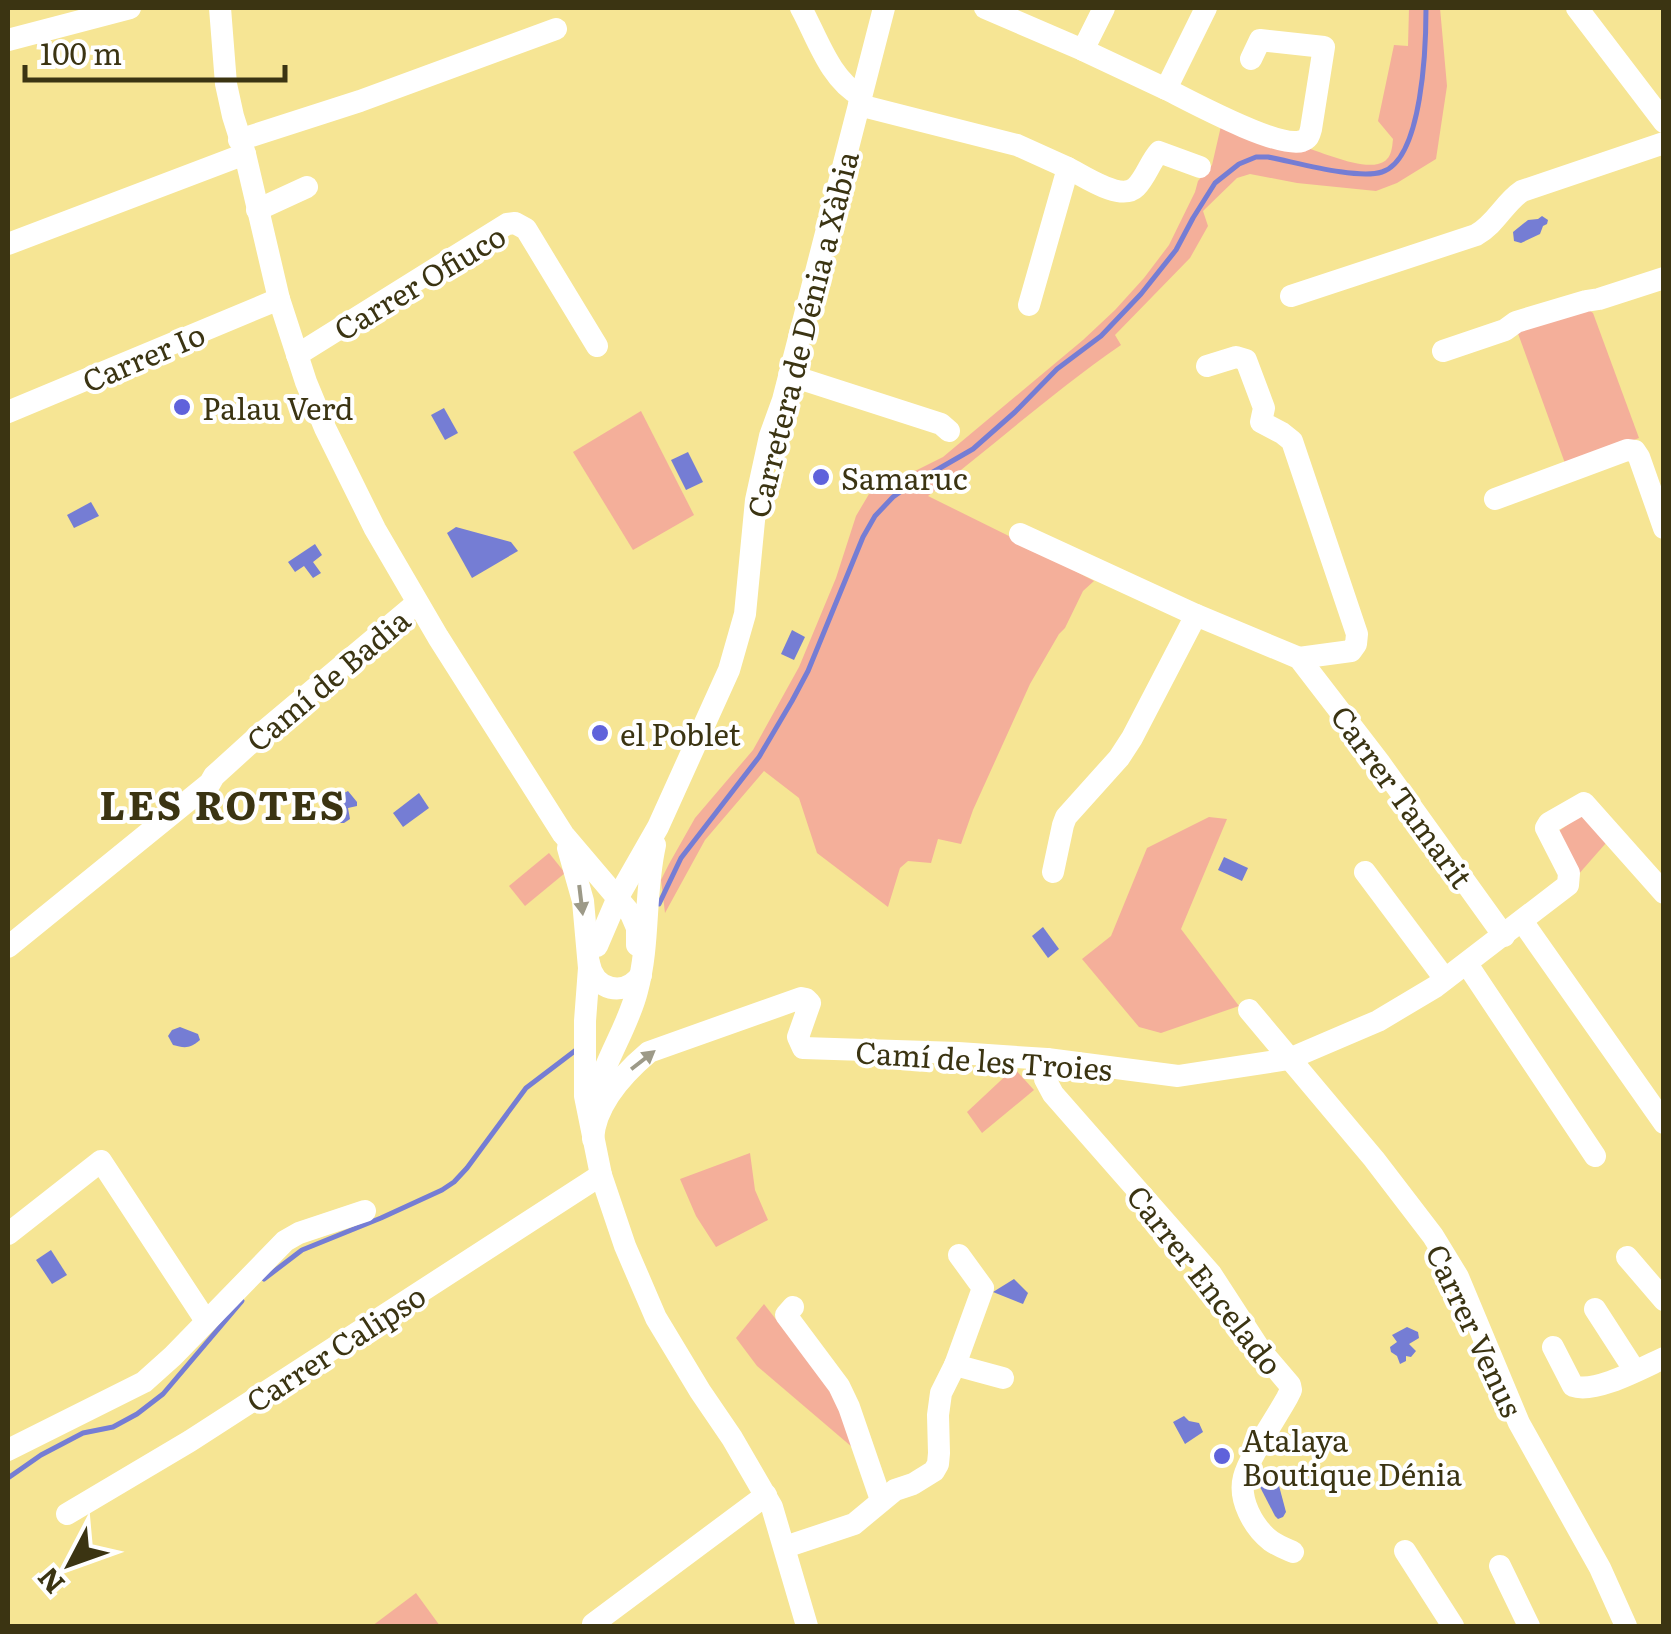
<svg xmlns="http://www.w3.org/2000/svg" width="1671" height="1634" font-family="Literata,serif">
<rect width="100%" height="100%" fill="#f6e594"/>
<g fill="#f4af9a">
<path d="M1409 8H1440L1447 86 1436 159 1397 183 1376 191 1297 183 1250 174 1237 178 1203 211 1208 226 1190 258 1115 335 1121 345C1053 392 993 446 928 496L1021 542 1094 581 1083 591 1065 628 1059 634 1030 684 973 810 961 844 938 839 931 863 908 861 900 868 888 907 817 853 799 798 764 771 705 840 665 913 661 880 669 864 695 818 753 750 799 667 836 578 856 516 869 494 943 457 1083 340 1115 310 1144 278 1169 245 1195 192 1198 181 1212 165 1221 126C1247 133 1274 139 1300 146 1320 151 1358 169 1378 164 1391 161 1392 150 1393 139L1378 121 1394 45 1408 46Z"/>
<polygon points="1586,308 1593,313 1639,438 1566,466 1516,328"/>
<polygon points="641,411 694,515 633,550 573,452"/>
<polygon points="1581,815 1606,843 1577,876 1559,831"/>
<polygon points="1209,817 1227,819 1181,929 1239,1006 1161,1033 1139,1027 1082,959 1111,936 1147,848"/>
<polygon points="549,853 565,873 525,906 509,886"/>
<polygon points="1014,1068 1034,1090 982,1133 967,1112"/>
<polygon points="750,1153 755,1190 768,1220 716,1247 696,1216 680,1179"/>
<polygon points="764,1304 835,1395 859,1453 757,1366 736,1338"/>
<polygon points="416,1593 440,1626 372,1626"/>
</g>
<g fill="#757dd4">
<polygon points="1542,216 1548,220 1547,224 1543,226 1540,234 1521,243 1514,241 1513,232 1528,220 1538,219"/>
<polygon points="444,408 458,433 445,440 431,415"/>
<polygon points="688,452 703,482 686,490 671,460"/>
<polygon points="91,502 99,516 74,528 67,515"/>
<polygon points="456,527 511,542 518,551 472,578 447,533"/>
<polygon points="315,544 322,555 313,562 321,573 313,578 304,566 295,572 288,562"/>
<polygon points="792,630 805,637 794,660 781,654"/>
<polygon points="348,791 357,802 357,806 348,808 350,819 344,823 337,823 326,804 327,797 338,794 342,800 344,793"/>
<polygon points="419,793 429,808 403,827 393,813"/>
<polygon points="1224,857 1248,868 1242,881 1218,870"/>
<polygon points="1043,927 1059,949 1048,958 1032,936"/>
<path d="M180 1027 198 1034 200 1040C190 1049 184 1048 173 1045L168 1036 172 1030Z"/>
<polygon points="51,1250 67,1275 52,1284 36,1260"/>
<polygon points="1014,1279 1028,1293 1023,1304 993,1292"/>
<polygon points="1407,1327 1418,1332 1419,1338 1409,1344 1416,1351 1411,1357 1406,1356 1406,1361 1400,1364 1397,1356 1391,1352 1390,1347 1397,1342 1392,1335"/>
<polygon points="1184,1416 1189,1421 1199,1423 1203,1432 1185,1444 1173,1422"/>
<polygon points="1269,1482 1278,1482 1286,1512 1283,1517 1278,1519 1275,1516 1260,1487"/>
</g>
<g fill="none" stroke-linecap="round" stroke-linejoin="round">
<g stroke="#757dd4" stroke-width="5">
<path d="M659 904 681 858 759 757 792 701 808 671 863 537 875 516 893 497 907 487 973 449 1015 412 1057 369 1101 336 1141 294 1176 250 1193 218 1215 183 1239 164 1256 157H1268C1295 162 1357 180 1382 172 1423 159 1426 44 1426 8"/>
<polyline points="264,1279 302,1250 381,1218 442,1190 454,1182 467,1168 526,1088 576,1050"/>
<polyline points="8,1478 41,1455 83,1433 113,1427 137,1414 163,1394 242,1301"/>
</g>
<g stroke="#fff" stroke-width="22">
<polyline points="220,8 226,84 233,116 245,154 279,299 306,382 325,428 375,529 438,637 563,834 631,914 637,928 637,945"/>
<path d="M801 8C817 37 830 80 861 96"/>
<polyline points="985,8 1083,50 1104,8"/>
<polyline points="1577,8 1664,122"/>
<polyline points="8,40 130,8"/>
<polyline points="1083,50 1166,89 1206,8"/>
<path d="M1166 89C1190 101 1278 149 1302 141 1309 138 1309 136 1311 129L1324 47 1260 40 1251 59"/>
<polyline points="859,105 1017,145 1068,168 1029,305"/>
<polyline points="239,140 360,101 556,29"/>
<path d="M1068 168C1084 176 1121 202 1136 187 1146 177 1150 162 1159 152L1200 167"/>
<polyline points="257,210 307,187"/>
<polyline points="8,244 245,154"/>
<path d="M1291 296 1476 235C1496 224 1504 203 1522 191L1664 143"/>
<polyline points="1443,351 1505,330 1516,322 1586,301 1599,299 1664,278"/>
<polyline points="297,355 507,224 515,223 526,229 597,346"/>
<polyline points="1207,366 1236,357 1246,360 1264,408 1261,422 1282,433 1292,441 1357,634 1356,644 1351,651 1299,658"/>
<polyline points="789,375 941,424 949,431"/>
<polyline points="8,412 279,299"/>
<polyline points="1495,499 1627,450 1635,451 1639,457 1664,528"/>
<polyline points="1020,534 1196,615"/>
<polyline points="568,848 583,901 589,968 585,1021 585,1096 601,1175 625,1246 656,1318 700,1391 732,1438 772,1507 807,1626"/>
<polyline points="1053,872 1063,825 1066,817 1119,758 1132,738 1196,615 1299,658 1379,762 1504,936"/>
<polyline points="1365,872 1445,979"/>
<polyline points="1522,921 1664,1123"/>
<polyline points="597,946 618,897 658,827 729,670 745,614 756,500 770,436 783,400 884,8"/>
<polyline points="8,947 210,783 214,776 256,738 417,603"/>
<path d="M589 963C594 990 624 998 641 975"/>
<polyline points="1467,964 1595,1156"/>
<polyline points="1249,1010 1374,1159 1433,1236 1458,1277 1519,1423 1600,1568 1626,1626"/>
<path d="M1047 1059 1045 1079 1053 1094 1211 1274 1261 1351 1290 1385 1291 1390 1287 1398C1276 1418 1249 1457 1244 1477 1238 1499 1253 1527 1271 1541 1278 1546 1286 1549 1293 1552"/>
<path d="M594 1108C599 1067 627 1031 637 991 650 943 644 894 655 845"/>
<path d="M593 1139C595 1104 623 1074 649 1052L801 998 806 999 810 1003 798 1037 803 1048 958 1053 1047 1059 1178 1076 1289 1059 1378 1021 1435 987 1568 885 1569 873 1546 828 1549 823 1584 803 1664 893"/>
<polyline points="8,1234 101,1161 206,1321"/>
<polyline points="1627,1257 1664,1300"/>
<polyline points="793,1307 786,1315 839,1386 849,1407 881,1500"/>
<polyline points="1595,1309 1635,1371"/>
<path d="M1553 1347 1573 1386C1595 1394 1642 1368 1664 1358"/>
<polyline points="955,1365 1003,1378"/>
<polyline points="8,1450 144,1382 173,1356 285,1241 299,1233 365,1211"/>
<polyline points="67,1514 190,1441 601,1175"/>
<polyline points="785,1547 854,1524 895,1490 913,1484 934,1471 938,1464 939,1453 938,1415 941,1393 955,1365 983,1288 959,1255"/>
<polyline points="1405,1551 1453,1626"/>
<polyline points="1500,1566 1529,1626"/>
<polyline points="593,1624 766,1495"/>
</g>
</g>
<defs><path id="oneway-solid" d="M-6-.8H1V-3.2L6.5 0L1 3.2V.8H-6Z" transform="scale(2.5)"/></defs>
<g fill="#9d9a88">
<use href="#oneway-solid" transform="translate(581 900) rotate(83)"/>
<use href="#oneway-solid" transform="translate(643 1060) rotate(-38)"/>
</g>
<g fill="#5f62db" stroke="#fff" stroke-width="4">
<circle cx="182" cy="407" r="10"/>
<circle cx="821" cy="477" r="10"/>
<circle cx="600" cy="733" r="10"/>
<circle cx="1222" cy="1456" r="10"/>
</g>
<g text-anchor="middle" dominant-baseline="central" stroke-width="8" stroke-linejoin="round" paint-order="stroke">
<g font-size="30" fill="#3b3412" stroke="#fff">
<text transform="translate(419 281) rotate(-31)">Carrer Ofiuco</text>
<text transform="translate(801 334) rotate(-76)">Carretera de Dénia a Xàbia</text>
<text transform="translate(143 356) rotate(-23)">Carrer Io</text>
<text transform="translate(327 679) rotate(-40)">Camí de Badia</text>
<text transform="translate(1403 796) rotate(54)">Carrer Tamarit</text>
<text transform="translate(984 1059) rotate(4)">Camí de les Troies</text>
<text transform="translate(1206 1279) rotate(52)">Carrer Encelado</text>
<text transform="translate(1476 1330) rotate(65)">Carrer Venus</text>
<text transform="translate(335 1347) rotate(-33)">Carrer Calipso</text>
</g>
<g font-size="30" fill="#3b3412" stroke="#fff" text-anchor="start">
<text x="202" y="407">Palau Verd</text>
<text x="841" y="477">Samaruc</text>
<text x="620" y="733">el Poblet</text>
<text x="1242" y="1439">Atalaya<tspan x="1242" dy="34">Boutique Dénia</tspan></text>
</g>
<g font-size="40" font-weight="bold" letter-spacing="2.5" fill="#3b3412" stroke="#fff">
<text x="223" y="802">LES ROTES</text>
</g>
</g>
<rect width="1671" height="1634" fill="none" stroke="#3b3412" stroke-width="20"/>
<g transform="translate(70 1564) rotate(229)" stroke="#ffffff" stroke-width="8" paint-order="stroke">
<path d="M0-8L18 38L0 25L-18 38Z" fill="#3b3412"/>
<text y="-15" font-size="28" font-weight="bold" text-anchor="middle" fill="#3b3412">N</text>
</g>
<path d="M25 65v15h260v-15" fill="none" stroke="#3b3412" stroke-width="5"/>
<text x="40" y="65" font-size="30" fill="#3b3412" stroke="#ffffff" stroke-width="8" paint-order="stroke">100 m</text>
</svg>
